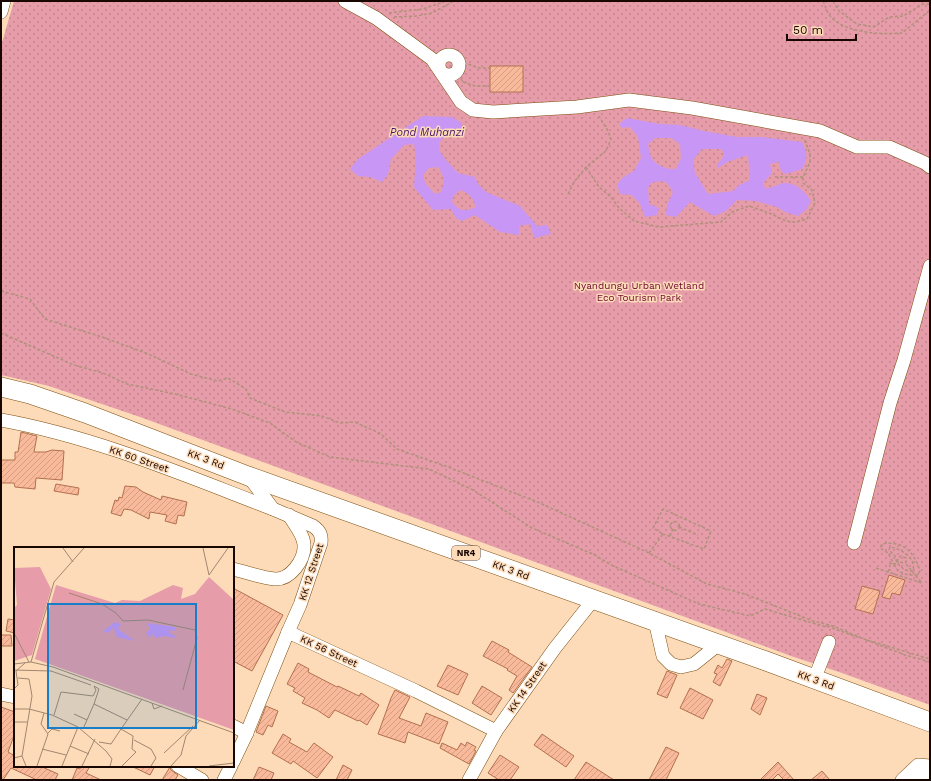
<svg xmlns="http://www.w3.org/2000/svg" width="931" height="781" font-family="'Work Sans',sans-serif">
<defs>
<pattern id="park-dots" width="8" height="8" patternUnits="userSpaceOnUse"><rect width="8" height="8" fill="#e69ca9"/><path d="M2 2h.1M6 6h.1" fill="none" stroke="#c58590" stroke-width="1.8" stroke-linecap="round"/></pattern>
<pattern id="building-hatch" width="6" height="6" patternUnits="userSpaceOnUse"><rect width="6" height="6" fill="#f9ba9b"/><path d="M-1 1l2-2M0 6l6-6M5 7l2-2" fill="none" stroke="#d59e84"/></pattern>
</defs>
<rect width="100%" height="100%" fill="#fddbb9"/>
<polygon fill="url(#park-dots)" points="14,1 930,1 930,705 842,673 791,656 140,417 49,386 1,375 1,46"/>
<g fill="#c897f5" fill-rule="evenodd">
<path d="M423 116 452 117 462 123 461 135 455 137 445 135 439 143V150L445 159 458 173 475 177 478 184 486 192 520 206 537 226 547 225 551 234 534 238 530 224 519 226V235L500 232 475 215 462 221 456 218 451 209 433 210 414 187 416 158 414 144 404 145 391 159 388 174 382 182 370 177 358 176 350 169 358 159ZM438 167C444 175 445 181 441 192L435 194 425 183 423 175 429 168ZM460 190C469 193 473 197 476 207 464 212 461 212 452 202L453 196Z"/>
<path d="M627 118 660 124 680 125 704 131 737 137H761L802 142C808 155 808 158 802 169L786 174 781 171 779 162 770 164 772 173 763 183 765 188C771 189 774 186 780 184 793 180 804 190 811 201L806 210 798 216 785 212 777 207 756 201 737 200 726 211 714 216 690 202 676 217 666 215 667 205 673 192C667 180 663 180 651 183L648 188 649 204 659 208 657 215 645 217 640 204 632 195 620 194 617 185 622 178 634 171 641 158 638 137 630 127 622 128 619 124ZM655 138H671L680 144 681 158 676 169C667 170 655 165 651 157 649 153 649 148 648 144ZM702 149H722L724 156 717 165 718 168 727 162 748 155 750 180 739 185 733 191 708 194 695 173 693 160Z"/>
</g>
<g fill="url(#building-hatch)" stroke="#b3704e">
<rect x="490" y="66" width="33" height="26"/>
<polygon points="21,432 37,436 34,452 46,452 52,450 64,451 62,480 36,478 35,489 15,487 14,483 1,483 1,460 15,460 15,452 18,452"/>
<polygon points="56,484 79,488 78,495 54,491"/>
<polygon points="125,486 136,487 143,492 161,500 162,496 187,502 184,516 178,515 176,524 165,521 167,515 150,512 149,519 131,510 124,509 121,516 111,513 115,500 118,501 119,497 122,498"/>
<polygon points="889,575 905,580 900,595 892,593 890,599 882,597"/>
<polygon points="862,586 880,591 873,614 855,609"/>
<polygon points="233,588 283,615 252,671 233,661"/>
<polygon points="8,619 15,620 15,633 6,631"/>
<polygon points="1,635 11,635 12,646 1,646"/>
<polygon points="492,641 509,650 508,652 532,667 513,693 509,690 517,676 507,670 508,669 483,656"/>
<polygon points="727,659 732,661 720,686 713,682 717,674 714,673 718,665 722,668"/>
<polygon points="298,663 309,669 308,672 337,687 338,686 359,696 361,693 379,705 367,725 359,720 358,721 335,710 329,718 317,710 302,703 305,698 293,691 295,688 287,684"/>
<polygon points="448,665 468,674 458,695 437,686"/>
<polygon points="667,671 677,675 667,698 657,694"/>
<polygon points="482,686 502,698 491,715 472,703"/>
<polygon points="690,688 713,700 703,719 680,708"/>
<polygon points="395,690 410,697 399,718 421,726 426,713 448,722 439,744 408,732 405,743 378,734 391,698"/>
<polygon points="757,694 767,698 760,715 751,709"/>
<polygon points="266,706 278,711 272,727 268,725 263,735 256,732"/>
<polygon points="1,707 15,712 15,733 8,752 15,756 15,766 40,766 58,774 55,780 37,780 11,768 3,780 1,780"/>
<polygon points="283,734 291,739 289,742 307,752 314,743 333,757 317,778 293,761 291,764 272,753"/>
<polygon points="542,734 574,756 566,767 534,745"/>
<polygon points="467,742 476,747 474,750 476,751 469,764 440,748 442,743 457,750 461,743 465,746"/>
<polygon points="666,747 679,753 666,780 649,780"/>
<polygon points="500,755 519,767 510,780 499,780 488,773"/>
<polygon points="586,762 614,780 574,780"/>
<polygon points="778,762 794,780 784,780 778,774 772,780 760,780"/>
<polygon points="343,765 352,770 347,780 336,780"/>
<polygon points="81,766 90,766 86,773 101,780 72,780 77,768 80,769"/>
<polygon points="131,766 155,766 150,775"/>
<polygon points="170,767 171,770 178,775 175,780 162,780"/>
<polygon points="259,767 274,773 271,780 253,780"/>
<polygon points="822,771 830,780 811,780"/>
</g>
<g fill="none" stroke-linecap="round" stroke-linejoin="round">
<g stroke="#7e4e0e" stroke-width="14">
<g id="minor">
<polyline points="345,1 376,18 432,59 461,102 473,110 493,112 577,107 629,100 692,108 820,131 857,147 889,147 925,163 930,167"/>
<polyline points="1,12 4,1"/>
<circle cx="449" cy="65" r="10"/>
<path d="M1 420C95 437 184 475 273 509"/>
<path d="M249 477 273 509 313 526C320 531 322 535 321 543L300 605 288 632"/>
<polyline points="854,543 890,403 904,360 930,266"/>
<path d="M233 569C245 572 263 578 275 579 290 580 305 560 304 545 304 535 294 524 289 515"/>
<polyline points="655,621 663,656 671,664 681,667 694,664 719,644"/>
<polyline points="814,680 829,642"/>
<polyline points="1,694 15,697"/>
<polyline points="233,726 247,733"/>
<polyline points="233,762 245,737 288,632 416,691 496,731"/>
<polyline points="178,766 202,780"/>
<polyline points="224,780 231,766"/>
<polyline points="469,780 496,731 555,648 594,599"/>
<polyline points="902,780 918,765 930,766"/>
<polyline points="919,780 930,768"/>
</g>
</g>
<g stroke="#7e4e0e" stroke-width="20">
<polyline id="highway" points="1,387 30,394 85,413 248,476 766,661 930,722"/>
</g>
<g stroke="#af927a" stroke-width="1.5" stroke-dasharray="3 2" stroke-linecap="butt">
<path d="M823 1C825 5 826 9 828 13 840 33 881 35 902 33L930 10"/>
<polyline points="833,1 839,11 857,24 874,27 889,17 903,16 923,4 930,4"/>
<polyline points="389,13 423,9 446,1"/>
<polyline points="394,17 417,16 432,13 454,1"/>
<polyline points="459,61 479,68 490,68"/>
<polyline points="458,70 458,74 463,82"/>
<polyline points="463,82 475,86 490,86"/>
<path d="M586 167 599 187 611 197 619 208 634 221 659 227 721 222 732 212 749 206 769 213 786 221 795 222 807 219 815 203 812 190 803 183C802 174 808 170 810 161 811 154 807 146 804 139"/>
<polyline points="775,177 803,177"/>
<polyline points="568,194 574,182 586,167 606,151 611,139 608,131 599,116"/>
<polyline points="1,291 30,299 45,319 105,338 146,353 191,374 218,381 228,378 246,389 250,398 285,412 322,416 340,423 355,422 381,434 397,449 448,467 540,503 649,553 707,584 745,594 813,621 833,626 864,639 930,659"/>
<polyline points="1,333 74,365 103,373 127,384 175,394 232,409 270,423 296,442 330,457 429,469 473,490 532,528 595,555 611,565 699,604 750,616 765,609 826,627 831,626"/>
<polyline points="666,521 671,523"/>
<circle cx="675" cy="526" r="4.5"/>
<polyline points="679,527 698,535"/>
<polyline points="670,536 673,529"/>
<polyline points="649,553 663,534 653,528 663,509 711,531 704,549 663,534"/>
<polyline points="876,568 922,583 905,563"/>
<path d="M888 572 890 566 889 563 894 564 898 571 908 575H917L920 571C914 552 903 540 882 544L880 548 888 553 894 564 897 563 895 556 889 550 890 547C901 549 916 557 913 571 906 572 902 568 897 563L898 558 901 556 906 558V562L904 563 898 562"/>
<polyline points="832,628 860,638"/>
<polyline points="866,640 905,655 930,662"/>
</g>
<use href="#minor" stroke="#fff" stroke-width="13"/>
<use href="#highway" stroke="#fff" stroke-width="19"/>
</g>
<g text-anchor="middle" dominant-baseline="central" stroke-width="3" stroke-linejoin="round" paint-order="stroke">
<rect fill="#fddbb9" stroke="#5d4638" stroke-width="1" x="452" y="546" width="28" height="14" rx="3"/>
<g font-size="9" font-weight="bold" fill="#180600">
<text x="466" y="553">NR4</text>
</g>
<g font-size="10" fill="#70072f" stroke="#fddbb9">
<text x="639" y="285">Nyandungu Urban Wetland<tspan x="639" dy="12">Eco Tourism Park</tspan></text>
</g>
<g font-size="10" fill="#180600" stroke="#fddbb9">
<text transform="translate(139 459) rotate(19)">KK 60 Street</text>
<text transform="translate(206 459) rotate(21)">KK 3 Rd</text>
<text transform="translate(511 570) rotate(20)">KK 3 Rd</text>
<text transform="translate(311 572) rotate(-72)">KK 12 Street</text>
<text transform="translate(329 651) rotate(25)">KK 56 Street</text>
<text transform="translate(816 680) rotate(20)">KK 3 Rd</text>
<text transform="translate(527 687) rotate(-55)">KK 14 Street</text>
</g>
<g font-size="11" font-style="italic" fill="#451366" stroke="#fddbb9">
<text x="427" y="132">Pond Muhanzi</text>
</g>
</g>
<g transform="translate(14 547)">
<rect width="220" height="220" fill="#fddbb9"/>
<path d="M26 20 37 42 18 108 0 114V61L3 58 0 21ZM195 30 220 53V183L21 112 42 38 101 56 108 53 126 54 159 38 169 41 167 52 181 47Z" fill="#e69ca9"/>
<path d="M101 75 107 77 104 82 121 94 103 90 99 80 95 86 89 84ZM133 76 161 80V84L156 83 155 86 162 89 160 91 151 89 141 91 139 86 136 91 132 86 136 82Z" fill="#c897f5"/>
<path fill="none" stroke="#a1866f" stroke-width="1" d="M49 1 59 15M189 1 195 28M195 28 214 1M55 46 88 57 102 66 109 74 134 73 181 83 183 91 169 143M0 86 15 115M17 115 40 35 70 1M0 117 17 115 39 120 220 186M0 123 37 124 77 138M4 131 15 132 18 149 8 209M0 142 4 138 2 124 11 116M138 156 140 162 148 159M80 157 85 142 80 139M0 162H15L38 168 64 180 92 204 98 212 96 219M60 167 73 173M40 168 47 145 79 149 82 143 80 139M0 175H13M69 182 80 157 113 173M107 182 128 152M34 186 38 182 46 184M120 193 137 202 142 211 137 219M85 195 97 197 107 182 119 189 118 202 122 205 108 219M56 199 75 207M28 202 52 208M150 206 179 179M0 211 8 209 12 219M23 219 34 187 27 177 30 166M48 219 64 180M68 219 81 192M157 219 167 208 172 189 186 173M195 219 220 216"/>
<path fill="#197ec9" fill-opacity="0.15" stroke="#197ec9" stroke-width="2" d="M34 57H182V181H34Z"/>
<rect width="220" height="220" fill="none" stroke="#180600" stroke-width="2"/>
</g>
<rect width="931" height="781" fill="none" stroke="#180600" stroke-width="4"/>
<path d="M787 34v6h69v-6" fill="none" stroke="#180600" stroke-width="2"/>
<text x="793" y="34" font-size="12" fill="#180600" stroke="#fddbb9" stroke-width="3" paint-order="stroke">50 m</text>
</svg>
